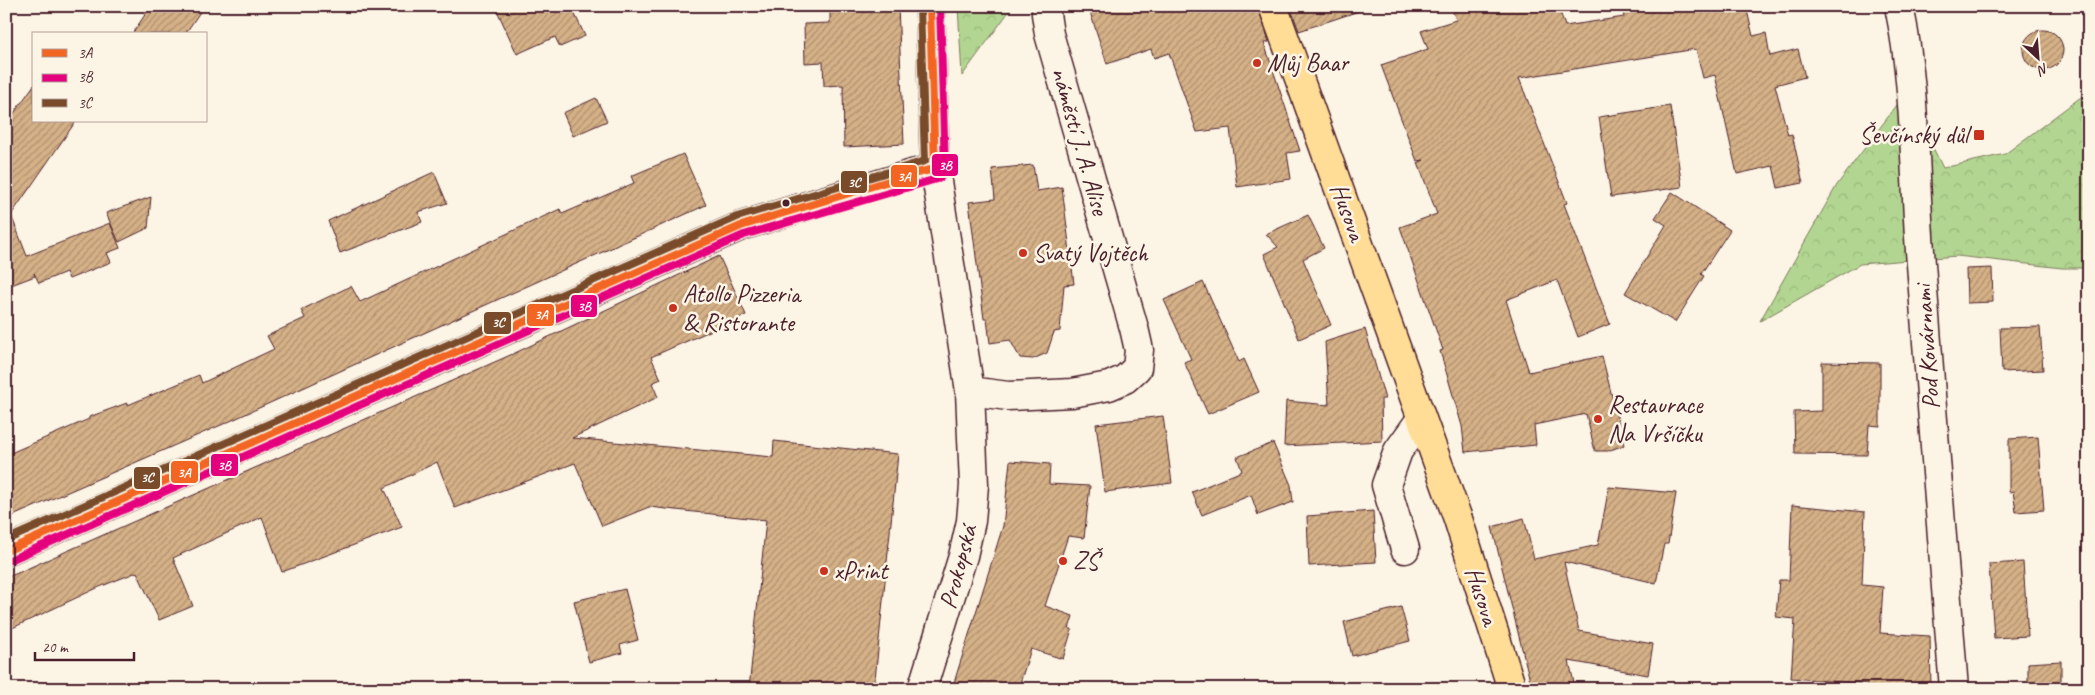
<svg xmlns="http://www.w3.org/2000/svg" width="2095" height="695" font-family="Caveat,sans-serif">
<defs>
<pattern id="forest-crowns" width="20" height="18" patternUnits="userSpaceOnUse" patternTransform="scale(1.25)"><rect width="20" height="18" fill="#b2d691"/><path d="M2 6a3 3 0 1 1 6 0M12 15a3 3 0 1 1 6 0" fill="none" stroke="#9bb77d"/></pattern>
<pattern id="building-hatch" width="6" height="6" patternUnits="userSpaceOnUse" patternTransform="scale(1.25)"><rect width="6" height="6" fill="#d5b187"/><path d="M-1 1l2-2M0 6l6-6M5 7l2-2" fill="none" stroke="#af8f6f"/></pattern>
</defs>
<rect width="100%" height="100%" fill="#fcf5e5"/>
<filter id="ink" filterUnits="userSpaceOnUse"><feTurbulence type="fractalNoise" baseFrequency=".02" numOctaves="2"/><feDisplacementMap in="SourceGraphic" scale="10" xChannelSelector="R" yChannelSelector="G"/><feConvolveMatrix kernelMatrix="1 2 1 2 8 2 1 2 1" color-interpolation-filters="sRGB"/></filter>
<g filter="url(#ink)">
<g fill="url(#forest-crowns)" stroke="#7e7a5e">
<polygon points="958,6 1013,6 962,76"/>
<polygon points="2089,91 2089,268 2062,268 1957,256 1860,264 1760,321 1837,185 1906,93 1943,168 2005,154"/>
</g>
<g fill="url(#building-hatch)" stroke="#4a1f2b">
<polygon points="151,6 204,6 185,34 132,34"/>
<polygon points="495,6 571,6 585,36 560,47 555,37 517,54"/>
<polygon points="830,6 898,6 904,144 844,147 843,85 824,86 823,62 805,63 804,24 830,23"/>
<polygon points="1088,6 1258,6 1269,42 1264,43 1300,151 1287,153 1291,179 1237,187 1230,128 1197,132 1169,53 1154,58 1151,49 1107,64"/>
<polygon points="1290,6 1359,6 1359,11 1299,31"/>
<polygon points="1470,6 1558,6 1565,26 1624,17 1622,6 1746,6 1753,36 1766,33 1770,56 1798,49 1805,77 1775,85 1788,135 1792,134 1803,183 1778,188 1773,166 1737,174 1715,75 1703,78 1696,49 1519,78 1567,203 1564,204 1610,324 1578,337 1557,280 1506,300 1529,372 1602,356 1624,445 1608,451 1595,451 1586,414 1534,425 1536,445 1465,452 1462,426 1440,351 1443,350 1400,227 1437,214 1418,163 1424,160 1417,161 1381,65 1428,49 1421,31 1456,20 1453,12"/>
<circle cx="2043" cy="50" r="20"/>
<polygon points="34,85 34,121 76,121 11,215 27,256 110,223 120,248 107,253 111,262 69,279 66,272 39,283 34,273 35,276 6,287 6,124"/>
<polygon points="596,98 607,121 573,136 563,113"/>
<polygon points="1670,106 1682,187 1611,197 1599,117"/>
<polygon points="683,154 706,205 228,422 6,519 6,455 89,419 89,417 127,403 128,405 199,375 202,383 274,349 267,336 305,318 301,310 351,286 360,302 560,209 562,214 634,183 631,176"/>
<polygon points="1033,165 1037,191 1062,187 1074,284 1064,285 1060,331 1054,332 1047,353 1033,359 1020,358 1010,340 990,343 987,319 984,319 969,202 995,199 992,169"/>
<polygon points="434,172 447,203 418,212 422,222 340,253 328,221"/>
<polygon points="1672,192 1730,230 1701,274 1704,276 1675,322 1625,293 1666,225 1655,218"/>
<polygon points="151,197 148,228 119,242 106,213"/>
<polygon points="1308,215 1324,248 1303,259 1331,325 1299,339 1264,254 1278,247 1266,234"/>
<polygon points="719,256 746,315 651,357 661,379 652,383 658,397 572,438 773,457 774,441 898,454 874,689 749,689 766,520 649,507 602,526 575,463 455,508 437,462 384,488 402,527 282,572 262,517 173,558 193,606 159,620 137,572 97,588 6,631 6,578 515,353"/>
<polygon points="1992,268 1993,302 1967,303 1966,269"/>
<polygon points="1203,282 1239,362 1244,359 1259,392 1208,414 1184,362 1191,359 1164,300"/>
<polygon points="2040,327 2043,370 2002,372 2000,328"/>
<polygon points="1365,329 1385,399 1381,399 1382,441 1284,446 1286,401 1329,405 1325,342"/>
<polygon points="1822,362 1880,363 1880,426 1869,425 1867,455 1795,454 1794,412 1822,411"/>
<polygon points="1163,416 1172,483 1105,492 1096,424"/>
<polygon points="2038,437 2044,510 2016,512 2013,491 2009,492 2009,439"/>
<polygon points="1273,443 1291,485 1293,502 1258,515 1251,495 1202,515 1192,492 1242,471 1237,457"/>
<polygon points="1010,461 1050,464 1049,484 1090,486 1084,538 1068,536 1045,606 1073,616 1069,629 1072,629 1063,659 1031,649 1018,689 952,689 1003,526"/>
<polygon points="1609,487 1676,493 1668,544 1664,544 1656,583 1564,562 1579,631 1653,644 1648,675 1569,661 1574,683 1548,689 1532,689 1492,527 1524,518 1534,559 1598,545"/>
<polygon points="1792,505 1865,512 1862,585 1883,587 1880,633 1930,636 1931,689 1867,689 1867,684 1791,678 1795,619 1776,617 1779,580 1789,580"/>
<polygon points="1373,511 1376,562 1309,566 1307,516"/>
<polygon points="2023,562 2028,636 1994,638 1989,564"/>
<polygon points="625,589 638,640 620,645 622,653 589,662 574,601"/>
<polygon points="1401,607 1410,641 1352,656 1344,622"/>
<polygon points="2061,661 2061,689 2028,689 2028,663"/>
</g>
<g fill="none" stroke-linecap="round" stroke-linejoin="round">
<g stroke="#4a1f2b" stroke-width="31">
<g id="minor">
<path d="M1899 6C1916 86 1914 170 1920 251 1930 397 1943 543 1954 689"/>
<polyline points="970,391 1008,396 1072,393 1109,386 1125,379 1137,368 1139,350 1134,328 1049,34 1046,14 1047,6"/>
<polyline points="1405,549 1386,485 1398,451 1421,419"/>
<polyline points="6,551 741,226 912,174 935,169"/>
<polyline points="922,689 963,556 971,521 974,485 970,391 935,169 930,6"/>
</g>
</g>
<g stroke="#4a1f2b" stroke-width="31">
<polyline id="major" points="1273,6 1458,519 1512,689"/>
</g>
<use href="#minor" stroke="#fcf5e5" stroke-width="28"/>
<use href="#major" stroke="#ffdd96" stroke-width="28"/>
<g stroke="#fcf5e5" stroke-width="11">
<polyline id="bus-1" points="6,551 741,226 912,174 935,169 930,6"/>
</g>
<g stroke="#fcf5e5" stroke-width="11">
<polyline id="bus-2" points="10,560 744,235 940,178 945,169 940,6"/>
</g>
<g stroke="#fcf5e5" stroke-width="11">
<polyline id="bus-3" points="6,540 737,217 925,161 920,6"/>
</g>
<use href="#bus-1" stroke="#f26522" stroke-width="8"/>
<use href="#bus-2" stroke="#e5007d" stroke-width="8"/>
<use href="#bus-3" stroke="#7a4b2a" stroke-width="8"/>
</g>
</g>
<g fill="#c8321e" stroke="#fcf5e5" stroke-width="2">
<circle cx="1257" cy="63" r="5"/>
<rect x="1973" y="129" width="12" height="12" rx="2.5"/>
<circle cx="1023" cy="253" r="5"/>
<circle cx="673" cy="308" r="5"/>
<circle cx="1598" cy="419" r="5"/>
<circle cx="1063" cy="561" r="5"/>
<circle cx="824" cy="571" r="5"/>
</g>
<circle fill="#4a1f2b" stroke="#fcf5e5" stroke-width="2" cx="786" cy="203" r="4.5"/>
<g text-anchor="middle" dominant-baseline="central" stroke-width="5" stroke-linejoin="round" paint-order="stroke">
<g font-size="25" fill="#4a1f2b" stroke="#fcf5e5" text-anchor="start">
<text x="1267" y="63">Můj Baar</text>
<text x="1968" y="135" text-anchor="end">Ševčínský důl</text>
<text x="1033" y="253">Svatý Vojtěch</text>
<text x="683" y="294">Atollo Pizzeria<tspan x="683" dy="29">&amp; Ristorante</tspan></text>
<text x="1608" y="405">Restaurace<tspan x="1608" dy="29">Na Vršíčku</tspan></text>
<text x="1073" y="561">ZŠ</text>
<text x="834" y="571">xPrint</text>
</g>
<g font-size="25" fill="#4a1f2b" stroke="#fcf5e5">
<text transform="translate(1080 141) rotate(74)">náměstí J. A. Alise</text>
<text transform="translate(1348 212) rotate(70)">Husova</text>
<text transform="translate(1927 347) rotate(-94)">Pod Kovárnami</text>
<text transform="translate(958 567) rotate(-75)">Prokopská</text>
<text transform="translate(1482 596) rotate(72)">Husova</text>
</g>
</g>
<g stroke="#fcf5e5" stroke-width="2">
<rect x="931" y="153" width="28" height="24" rx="5" fill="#e5007d"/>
<rect x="890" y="164" width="28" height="24" rx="5" fill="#f26522"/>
<rect x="840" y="170" width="28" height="24" rx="5" fill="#7a4b2a"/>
<rect x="570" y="294" width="28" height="24" rx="5" fill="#e5007d"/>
<rect x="526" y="303" width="29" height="24" rx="5" fill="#f26522"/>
<rect x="483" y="311" width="29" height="24" rx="5" fill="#7a4b2a"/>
<rect x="210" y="453" width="29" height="24" rx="5" fill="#e5007d"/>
<rect x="170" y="460" width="29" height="24" rx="5" fill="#f26522"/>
<rect x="133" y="466" width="28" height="24" rx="5" fill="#7a4b2a"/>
</g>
<g font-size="14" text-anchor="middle" font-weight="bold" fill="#fff">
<text x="945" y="170">3B</text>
<text x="904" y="181">3A</text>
<text x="854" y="187">3C</text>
<text x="584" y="311">3B</text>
<text x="541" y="319">3A</text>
<text x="498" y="327">3C</text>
<text x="224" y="470">3B</text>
<text x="184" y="477">3A</text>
<text x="147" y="482">3C</text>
</g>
<rect width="2095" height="695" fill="none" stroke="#fcf5e5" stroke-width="25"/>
<rect x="12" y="12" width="2070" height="670" fill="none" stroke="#4a1f2b" stroke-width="2" filter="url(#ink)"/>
<rect x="32" y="32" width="175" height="90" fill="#fcf5e5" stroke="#b59f9b"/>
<rect x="42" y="49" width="25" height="8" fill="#f26522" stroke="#b59f9b"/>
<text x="78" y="58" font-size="15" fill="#4a1f2b">3A</text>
<rect x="42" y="74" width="25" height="8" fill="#e5007d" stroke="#b59f9b"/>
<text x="78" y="82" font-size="15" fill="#4a1f2b">3B</text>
<rect x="42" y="99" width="25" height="8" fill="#7a4b2a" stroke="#b59f9b"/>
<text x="78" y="108" font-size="15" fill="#4a1f2b">3C</text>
<g transform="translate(2038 58) rotate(154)" stroke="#fcf5e5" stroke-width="4" paint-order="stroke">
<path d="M0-4L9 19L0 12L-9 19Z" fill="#4a1f2b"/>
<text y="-8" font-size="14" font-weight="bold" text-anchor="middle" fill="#4a1f2b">N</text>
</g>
<path d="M35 652v8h99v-8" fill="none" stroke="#4a1f2b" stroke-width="2.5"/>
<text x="42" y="652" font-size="15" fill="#4a1f2b" stroke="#fcf5e5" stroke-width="4" paint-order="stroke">20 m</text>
</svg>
